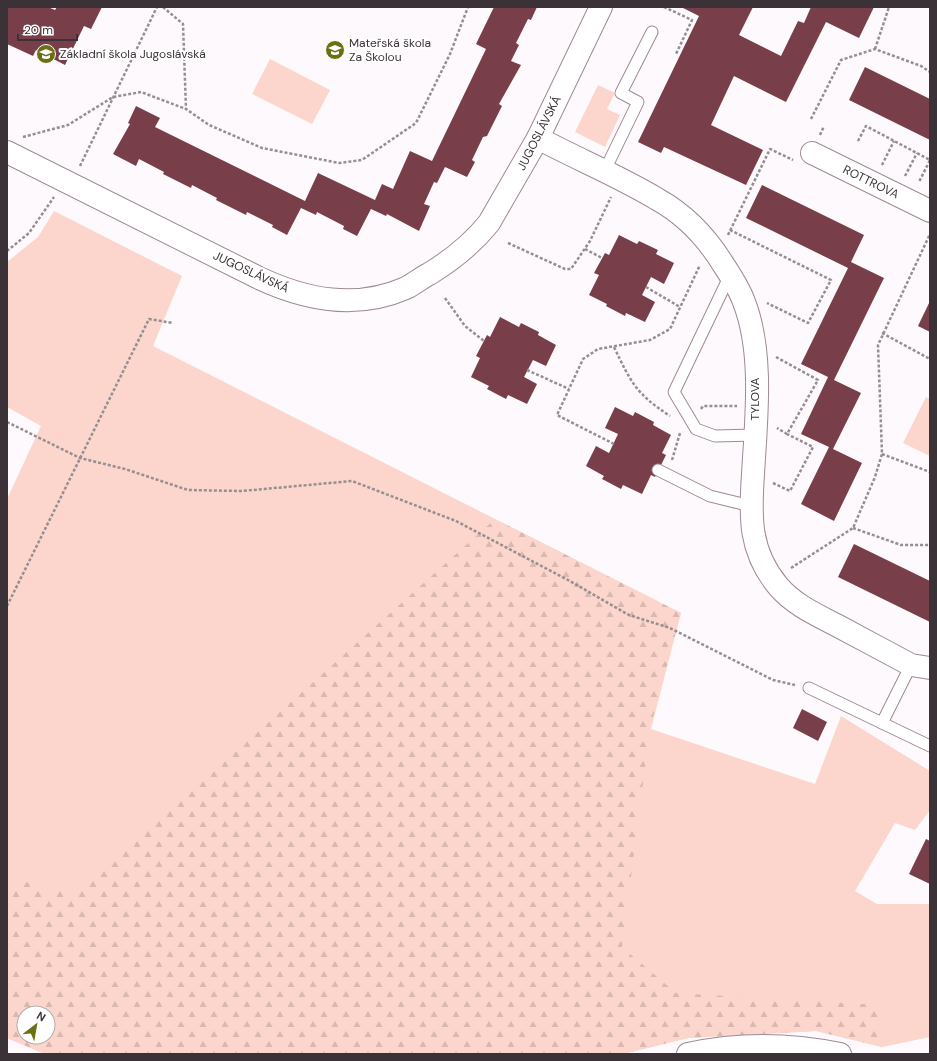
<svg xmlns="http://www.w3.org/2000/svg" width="937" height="1061" font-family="'DM Sans',sans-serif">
<defs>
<pattern id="forest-firs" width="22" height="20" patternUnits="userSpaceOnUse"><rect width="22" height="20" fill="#fcd6cc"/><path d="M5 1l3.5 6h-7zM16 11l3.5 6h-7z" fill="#d9b8b0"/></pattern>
</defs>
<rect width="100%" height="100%" fill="#fef9fc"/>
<g fill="#fcd6cc" fill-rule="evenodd">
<polygon points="270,59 330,90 312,124 252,94"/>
<polygon points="598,85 615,93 607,109 620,115 605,147 575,132"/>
<path d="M54 211 182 276 153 346 681 613 651 729 815 784 841 716 930 771V810L915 830 895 823 855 891 877 904H930V1037L882 1047 816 1031 688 1038 623 1054H45L7 1038V499L41 426 7 407V262L38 237ZM24 1013H48V1037H24Z"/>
<polygon points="926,397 930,399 930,456 903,443"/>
</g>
<path fill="url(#forest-firs)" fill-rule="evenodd" d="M495 519 681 613 650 728 622 947 676 993 880 1005 882 1047 816 1031 688 1038 623 1054H45L7 1038V877L76 895ZM24 1013H48V1037H24Z"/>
<g fill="#783f4b">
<polygon points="7,7 48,7 55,10 57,7 102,7 91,29 84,26 65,65 36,50 33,56 7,44"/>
<polygon points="494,7 537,7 531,20 528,19 516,43 519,45 511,61 521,65 499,104 502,106 487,136 483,137 472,160 475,162 467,177 445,167 437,183 434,182 424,204 430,206 419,231 387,214 386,216 371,209 357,236 343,229 344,226 317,212 316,215 301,208 287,235 272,227 273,225 247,212 246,215 216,200 217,198 192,185 191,188 163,174 164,172 139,159 136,166 113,154 130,124 128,123 136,106 160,118 155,127 305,201 318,173 375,200 382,184 393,189 410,151 432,161 486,49 476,44"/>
<polygon points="681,7 753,7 739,35 781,56 798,21 804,23 811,7 874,7 859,38 826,22 786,102 734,76 711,125 763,150 746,185 664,147 661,153 638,142 699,16"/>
<polygon points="865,67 930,99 930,140 849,100"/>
<polygon points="762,185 864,235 851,262 884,278 834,380 861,393 833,449 862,463 834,521 801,504 829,447 801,434 828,377 801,364 848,268 746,218"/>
<polygon points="619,235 637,244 639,241 658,250 656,254 674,263 664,284 651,277 642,295 655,302 645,322 626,313 625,316 606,306 607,304 589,295 599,275 594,273 605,253 609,255"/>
<polygon points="930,301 930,332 918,326"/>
<polygon points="500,317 519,327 521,323 539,332 538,335 556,345 546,366 533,360 524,377 537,384 527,404 508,395 506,399 487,389 489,386 471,377 480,358 476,356 487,335 490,337"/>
<polygon points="615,407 633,416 635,412 654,422 653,425 671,435 662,453 666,455 655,477 651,475 642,494 623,485 621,489 602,479 604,476 586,466 596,446 609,453 618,434 605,428"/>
<polygon points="854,544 930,581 930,622 838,577"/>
<polygon points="802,709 827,722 818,741 793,728"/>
<polygon points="926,839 930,841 930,884 909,874"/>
</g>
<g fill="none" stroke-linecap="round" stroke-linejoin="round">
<g stroke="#9f8996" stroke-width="13">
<g id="service">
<polyline points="604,172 638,102 621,93 652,32"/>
<polyline points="730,275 674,392 696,429 715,436 755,435"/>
<polyline points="658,470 710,496 751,506"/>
<polyline points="809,688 930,746"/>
<polyline points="882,723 911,665"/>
</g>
</g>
<g stroke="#9f8996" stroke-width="24">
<g id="minor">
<path d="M538 138C577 159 619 176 657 199 684 214 707 238 723 264 731 276 739 288 744 302 764 353 756 421 753 474 750 517 749 551 778 586 794 605 817 615 838 626 862 639 887 652 911 665L930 668"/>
<path d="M7 152 259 278C306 300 356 310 406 288 414 284 421 278 429 274 452 260 472 244 489 223L538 138 601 7"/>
<polyline points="812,153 930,211"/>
</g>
</g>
<g stroke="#9f8996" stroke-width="24">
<path id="trunk" d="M688 1054C738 1043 791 1044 840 1054"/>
</g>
<g stroke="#958e92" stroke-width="2.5" stroke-dasharray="3 2" stroke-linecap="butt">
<polyline points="163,7 183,24 186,109 209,125 262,148 339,163 362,160 416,123 450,54 468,7"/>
<polyline points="664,7 692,20 676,54"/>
<polyline points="875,49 889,7"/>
<polyline points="811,119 841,60 875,49 921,66 930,72"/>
<polyline points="820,135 824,126"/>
<polyline points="23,137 68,125 113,97 141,92 186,109"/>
<polyline points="858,141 866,126 930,160 919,182"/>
<polyline points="882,165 894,141"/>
<polyline points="80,166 157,7"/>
<polyline points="905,176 917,153"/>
<polyline points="730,230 831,280 808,323 767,303"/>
<polyline points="728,235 770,149 793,160"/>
<polyline points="508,243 565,269 571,269 590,241 611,197"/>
<polyline points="585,249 602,258"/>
<polyline points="7,251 29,233 54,197"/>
<polyline points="646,287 680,307"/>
<polyline points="445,298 465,326 484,341"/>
<polyline points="882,333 930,359"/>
<path d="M614 347C631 382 635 393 670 416"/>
<polyline points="776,357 818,380 787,434 777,428"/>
<polyline points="527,370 569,389"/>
<polyline points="701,409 703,406 737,406"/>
<polyline points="7,422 80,458 125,469 188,490 242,491 352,481 456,521 568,580 629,615 670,628 773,680 795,685"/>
<polyline points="614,444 557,415 583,359 598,349 650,340 670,329 700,265"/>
<polyline points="882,454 930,472"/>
<polyline points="672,460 680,433"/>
<polyline points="773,483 790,491 813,447 787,434"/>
<polyline points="853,528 901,545 930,545"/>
<polyline points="791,568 853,528 875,477 882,454 878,345 930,234"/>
<polyline points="7,606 149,319 173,323"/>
</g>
<use href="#service" stroke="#fff" stroke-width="11"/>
<use href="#minor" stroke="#fff" stroke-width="22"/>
<use href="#trunk" stroke="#fff" stroke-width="22"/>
</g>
<defs>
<g id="school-disc" transform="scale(1)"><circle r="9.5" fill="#6b7015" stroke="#fff"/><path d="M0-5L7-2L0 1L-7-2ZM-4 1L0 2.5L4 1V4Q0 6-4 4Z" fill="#fff"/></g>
</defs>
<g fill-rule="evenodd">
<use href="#school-disc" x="335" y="50"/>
<use href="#school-disc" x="46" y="54"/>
</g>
<g text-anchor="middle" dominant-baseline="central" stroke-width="4" stroke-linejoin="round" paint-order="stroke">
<g font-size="12" fill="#3b3237" stroke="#fff" text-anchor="start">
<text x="349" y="43">Mateřská škola<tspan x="349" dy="14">Za Školou</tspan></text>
<text x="60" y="54">Základní škola Jugoslávská</text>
</g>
<g font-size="12" fill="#3b3237" stroke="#fff">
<text transform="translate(539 133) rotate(-63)">JUGOSLÁVSKÁ</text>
<text transform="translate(871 182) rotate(26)">ROTTROVA</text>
<text transform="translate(251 272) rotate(25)">JUGOSLÁVSKÁ</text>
<text transform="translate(755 399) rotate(-90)">TYLOVA</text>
</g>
</g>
<rect width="937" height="1061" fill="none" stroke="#3b3237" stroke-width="16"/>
<g transform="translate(36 1025) rotate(31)"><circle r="19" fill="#ffffff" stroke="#b1adaf"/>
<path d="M0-3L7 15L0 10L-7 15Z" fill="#6b7015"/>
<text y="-6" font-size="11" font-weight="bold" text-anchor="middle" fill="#3b3237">N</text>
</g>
<path d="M18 34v6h59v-6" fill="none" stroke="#3b3237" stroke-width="2"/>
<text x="24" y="34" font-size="12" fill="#3b3237" stroke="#ffffff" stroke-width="3" paint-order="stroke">20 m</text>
</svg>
